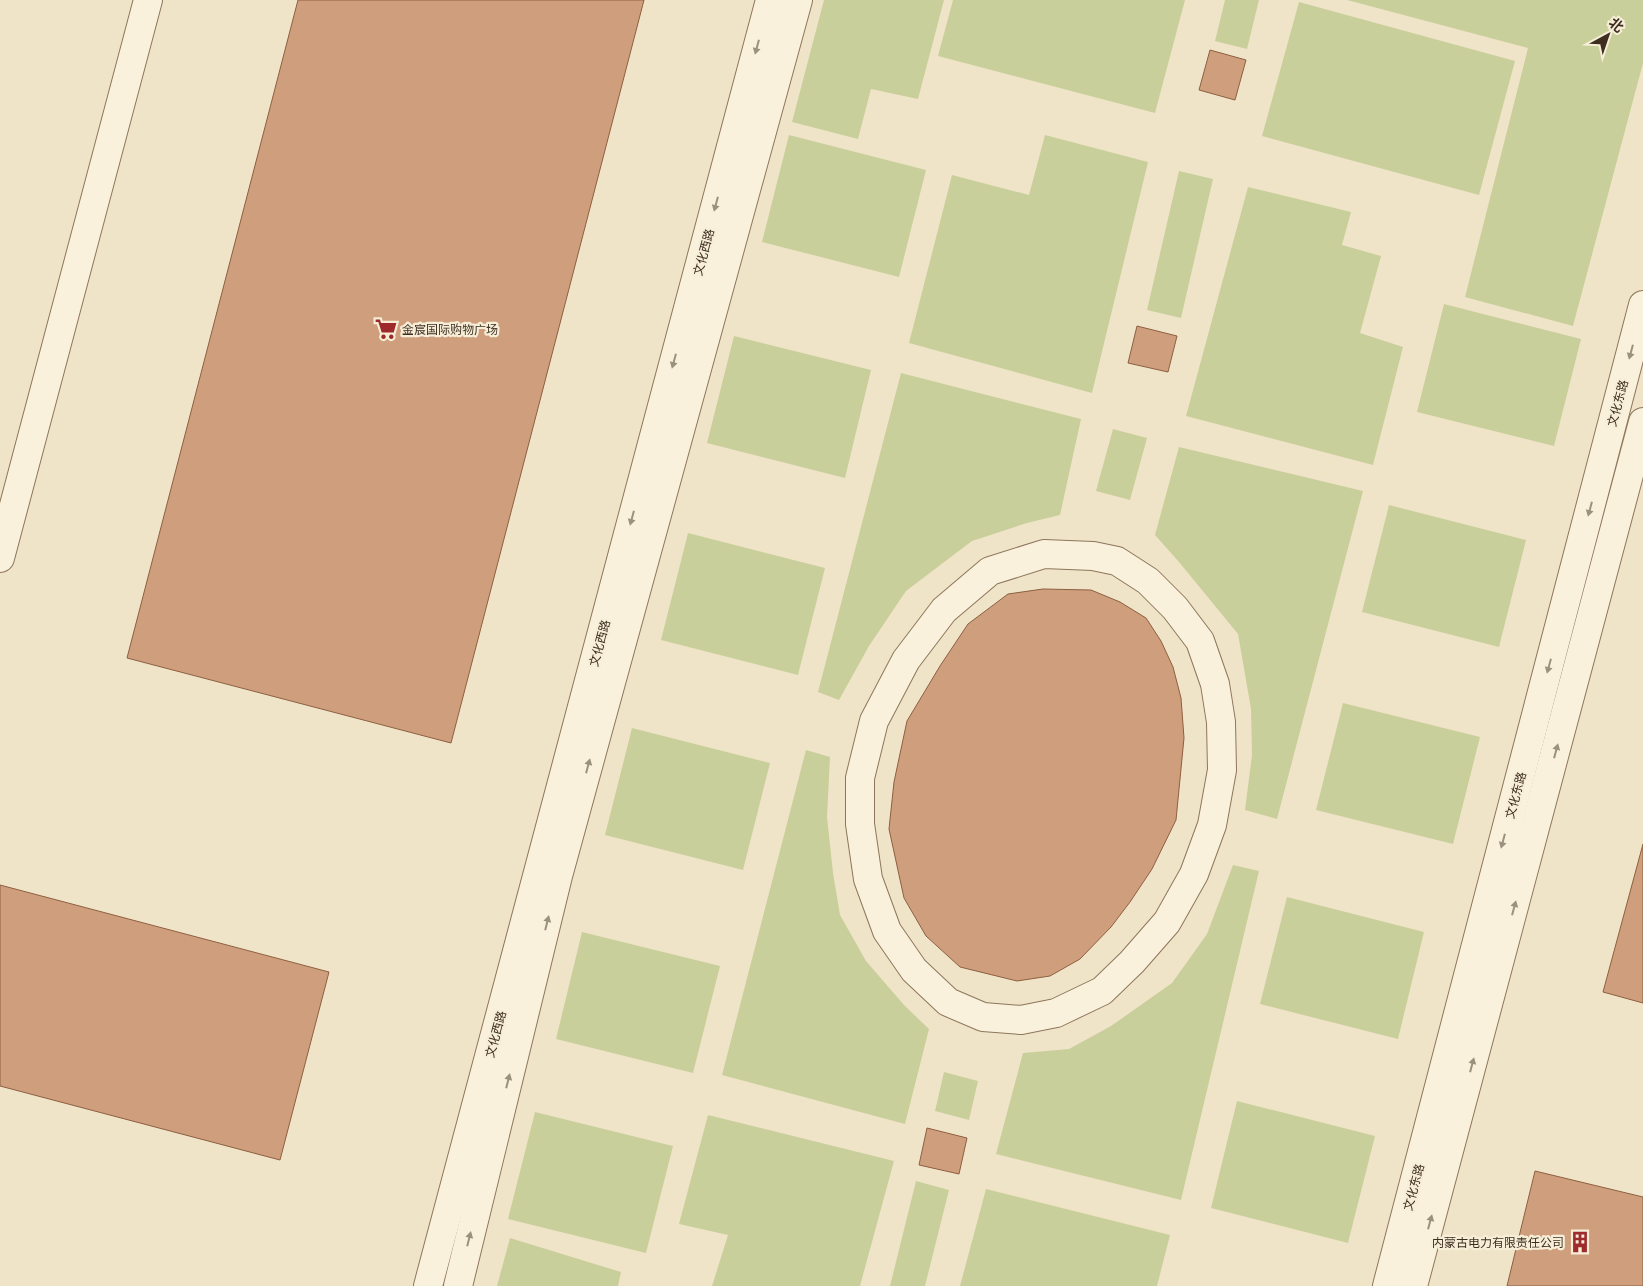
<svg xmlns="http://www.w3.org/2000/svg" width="1643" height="1286" font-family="'Playfair Display','Noto Sans SC',serif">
<rect width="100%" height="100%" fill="#f0e4c8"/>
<g fill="#c9cf9b">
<polygon points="824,0 944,0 918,99 871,89 858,139 792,122"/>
<polygon points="953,0 1185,0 1155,113 938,56"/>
<polygon points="1225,0 1259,0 1247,49 1215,41"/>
<polygon points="1347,0 1643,0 1643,63 1573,326 1465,297 1528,48"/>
<polygon points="1299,2 1515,61 1479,195 1262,136"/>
<polygon points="789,135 926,170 899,277 762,242"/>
<polygon points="1045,135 1148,162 1092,393 909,343 952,175 1029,195"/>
<polygon points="1179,171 1213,179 1181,318 1147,310"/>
<polygon points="1248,187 1351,212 1342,245 1381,256 1360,333 1403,347 1373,465 1186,416"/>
<polygon points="1444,304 1581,339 1554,446 1417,412"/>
<polygon points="734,336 871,370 845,478 707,443"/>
<polygon points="901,373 1081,419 1060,515 1027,523 972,541 906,591 869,646 839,700 818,692"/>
<polygon points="1113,429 1147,438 1130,500 1096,491"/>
<polygon points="1179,447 1363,491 1277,819 1245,810 1252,755 1251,709 1238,634 1179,562 1155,535"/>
<polygon points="1389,505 1526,540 1499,647 1362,612"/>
<polygon points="688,533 825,568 798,675 661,640"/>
<polygon points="1343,703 1480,737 1453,844 1316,810"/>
<polygon points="632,728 770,763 743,870 605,835"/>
<polygon points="806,750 830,757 827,817 833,873 840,915 866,961 904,1005 929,1029 905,1124 722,1075"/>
<polygon points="1233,865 1259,871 1181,1200 996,1154 1023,1053 1069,1049 1111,1026 1172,983 1207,934"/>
<polygon points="1287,897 1424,932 1398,1039 1260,1004"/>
<polygon points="582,932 720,966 693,1073 556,1039"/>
<polygon points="944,1072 978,1081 969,1120 935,1111"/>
<polygon points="1237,1101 1375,1136 1348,1243 1211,1208"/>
<polygon points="535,1112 673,1146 646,1253 508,1219"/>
<polygon points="708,1115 894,1161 860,1286 712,1286 728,1235 679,1224"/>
<polygon points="916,1181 949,1190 925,1286 890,1286"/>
<polygon points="986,1189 1170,1235 1157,1286 960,1286"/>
<polygon points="510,1238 621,1272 618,1286 497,1286"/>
</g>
<g fill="#cf9f7d" stroke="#8d5f41">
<polygon points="298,0 644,0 451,743 127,658"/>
<polygon points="1210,50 1246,60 1235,100 1199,90"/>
<polygon points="1137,326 1177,336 1168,372 1128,363"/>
<polygon points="1043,589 1091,590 1120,602 1146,618 1161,641 1173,667 1181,698 1184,738 1176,820 1152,869 1130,902 1111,927 1080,959 1050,976 1017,981 960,967 926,936 904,898 889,829 894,782 907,721 940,666 968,624 1008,594"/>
<polygon points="1643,844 1643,1003 1603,992"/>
<polygon points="0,885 329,972 280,1160 0,1086"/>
<polygon points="927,1128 967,1138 959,1174 919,1165"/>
<polygon points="1535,1171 1643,1197 1643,1286 1507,1286"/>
</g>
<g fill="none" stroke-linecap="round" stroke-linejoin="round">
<g stroke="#8d765c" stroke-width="30">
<g id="minor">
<polygon points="1044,554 1093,556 1117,561 1148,581 1175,608 1200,641 1215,684 1221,722 1222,770 1212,825 1194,874 1167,922 1132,962 1102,991 1056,1013 1021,1020 983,1017 948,1002 914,970 887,931 868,879 860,824 860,778 874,721 906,660 944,610 990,571"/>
<polyline points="0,558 148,0"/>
<polyline points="428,1286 770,0"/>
<polyline points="458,1286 558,876 798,0"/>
<polyline points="1387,1286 1643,305"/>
<polyline points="1413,1286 1643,422"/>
</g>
</g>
<use href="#minor" stroke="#faf1dc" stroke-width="28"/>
</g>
<defs><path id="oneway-solid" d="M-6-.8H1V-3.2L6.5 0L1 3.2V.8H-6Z" transform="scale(1.25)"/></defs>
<g fill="#9c907e">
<use href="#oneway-solid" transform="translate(757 47) rotate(105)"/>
<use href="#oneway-solid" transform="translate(716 204) rotate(105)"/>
<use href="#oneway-solid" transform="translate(1631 352) rotate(105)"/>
<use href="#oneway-solid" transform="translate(674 361) rotate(105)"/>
<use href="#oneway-solid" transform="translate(1590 509) rotate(105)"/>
<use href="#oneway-solid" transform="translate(632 518) rotate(105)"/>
<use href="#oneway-solid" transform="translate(1549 666) rotate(105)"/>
<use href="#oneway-solid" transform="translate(1556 751) rotate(-75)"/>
<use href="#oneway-solid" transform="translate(588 766) rotate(-75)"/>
<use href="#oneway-solid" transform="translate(1503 841) rotate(105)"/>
<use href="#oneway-solid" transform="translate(1514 908) rotate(-75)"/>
<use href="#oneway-solid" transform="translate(547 923) rotate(-76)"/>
<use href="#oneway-solid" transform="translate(1472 1065) rotate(-75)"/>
<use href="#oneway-solid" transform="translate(508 1081) rotate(-76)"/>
<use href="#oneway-solid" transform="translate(1430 1222) rotate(-75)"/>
<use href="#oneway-solid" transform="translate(469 1239) rotate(-76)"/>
</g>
<defs>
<g id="supermarket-bare" transform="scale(1.725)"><path d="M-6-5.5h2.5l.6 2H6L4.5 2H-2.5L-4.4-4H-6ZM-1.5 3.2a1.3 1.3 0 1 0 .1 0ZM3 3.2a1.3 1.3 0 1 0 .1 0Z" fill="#9e2a2b" stroke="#f7eed8" stroke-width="2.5" paint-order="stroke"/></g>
<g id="building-bare" transform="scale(1.725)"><path d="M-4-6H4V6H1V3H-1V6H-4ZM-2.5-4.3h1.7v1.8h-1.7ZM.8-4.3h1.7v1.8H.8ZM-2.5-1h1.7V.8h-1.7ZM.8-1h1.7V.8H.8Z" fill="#9e2a2b" stroke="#f7eed8" stroke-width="2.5" paint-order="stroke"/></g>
</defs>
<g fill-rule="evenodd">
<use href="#supermarket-bare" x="386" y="329"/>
<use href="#building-bare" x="1580" y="1242"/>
</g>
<g text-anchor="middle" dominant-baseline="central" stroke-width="4.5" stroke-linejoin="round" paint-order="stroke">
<g font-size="12" fill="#3d2e20" stroke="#f7eed8">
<text transform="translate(703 252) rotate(-75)">文化西路</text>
<text transform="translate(1617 403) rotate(-75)">文化东路</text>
<text transform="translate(599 643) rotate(-75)">文化西路</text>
<text transform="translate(1515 795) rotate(-75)">文化东路</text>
<text transform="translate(495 1034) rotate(-75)">文化西路</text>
<text transform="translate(1413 1187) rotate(-75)">文化东路</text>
</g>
<g font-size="12" fill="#3d2e20" stroke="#f7eed8" text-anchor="start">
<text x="402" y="329">金宸国际购物广场</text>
<text x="1564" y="1242" text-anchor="end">内蒙古电力有限责任公司</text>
</g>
</g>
<g transform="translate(1608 35) rotate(40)" stroke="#f7eed8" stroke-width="4" paint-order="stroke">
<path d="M0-4L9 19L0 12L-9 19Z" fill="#3d2e20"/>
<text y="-8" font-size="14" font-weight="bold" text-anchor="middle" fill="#3d2e20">北</text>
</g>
</svg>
